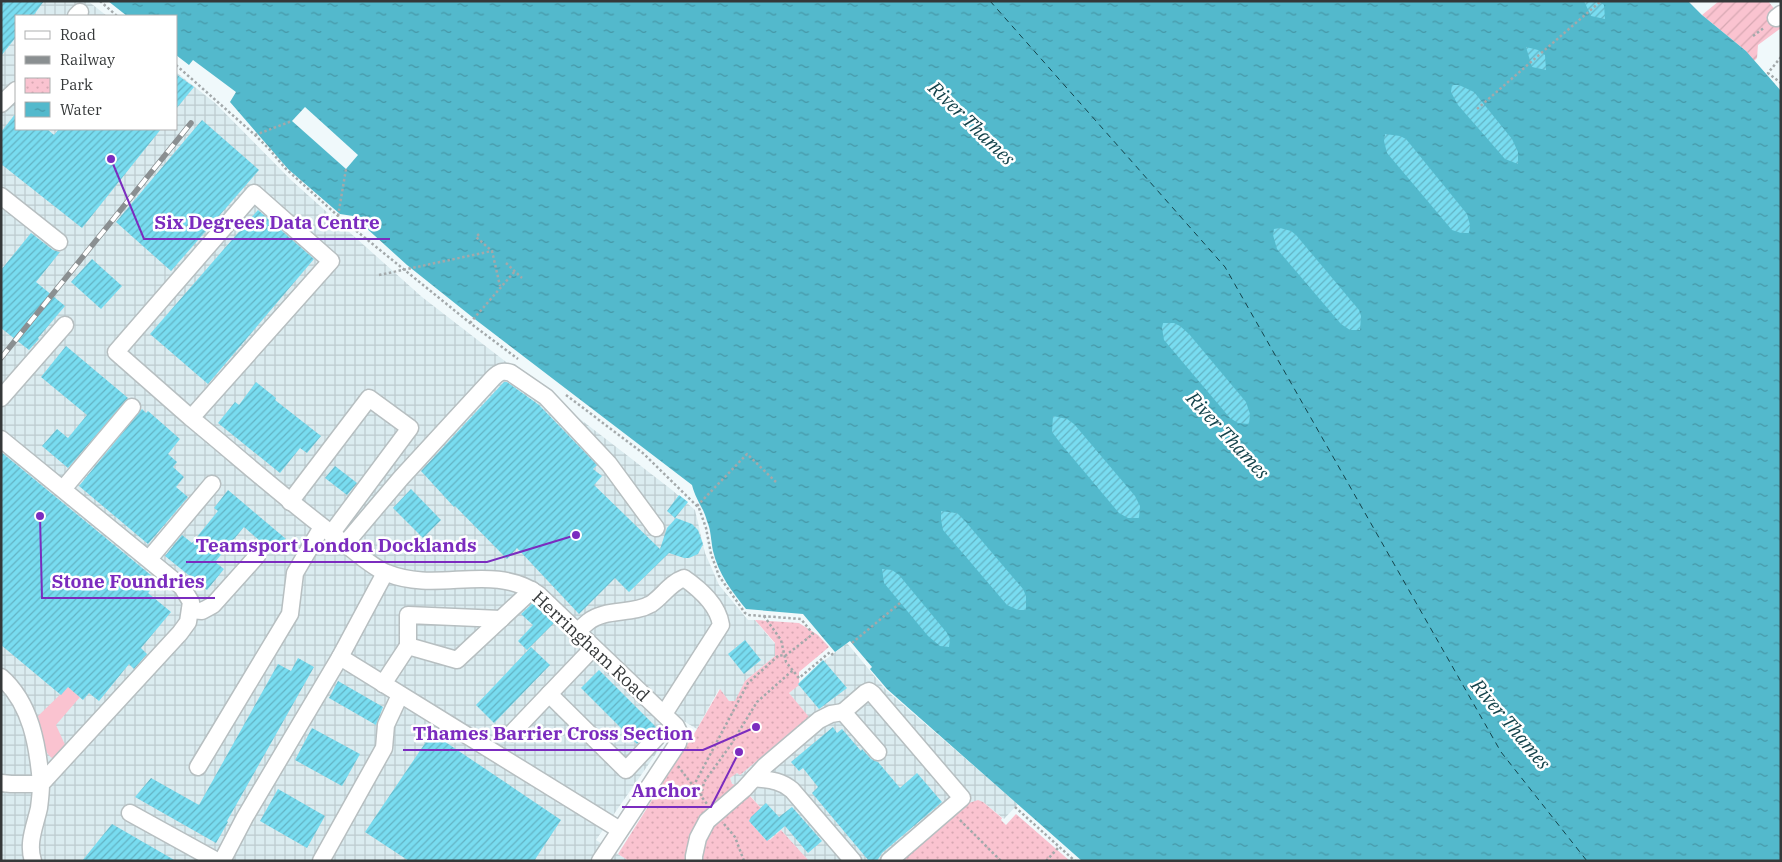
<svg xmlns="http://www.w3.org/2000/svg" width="1782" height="862" font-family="'IBM Plex Serif',serif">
<defs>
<pattern id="industrial-grid" width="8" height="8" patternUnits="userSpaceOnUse" patternTransform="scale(1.25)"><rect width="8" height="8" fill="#dbecf0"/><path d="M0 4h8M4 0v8" fill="none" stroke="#bdcbcf"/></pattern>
<pattern id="park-dots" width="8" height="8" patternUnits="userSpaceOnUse" patternTransform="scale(1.25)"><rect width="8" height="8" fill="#fac3d0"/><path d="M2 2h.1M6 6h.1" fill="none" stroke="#d7a8b3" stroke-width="1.8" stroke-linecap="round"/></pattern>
<pattern id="garden-furrows" width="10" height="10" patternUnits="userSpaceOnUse" patternTransform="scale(1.25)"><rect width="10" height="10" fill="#fac3d0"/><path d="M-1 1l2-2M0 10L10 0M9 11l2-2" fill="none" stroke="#d7a8b3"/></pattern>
<pattern id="water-ripples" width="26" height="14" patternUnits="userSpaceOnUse" patternTransform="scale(1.25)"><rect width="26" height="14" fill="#53b9cc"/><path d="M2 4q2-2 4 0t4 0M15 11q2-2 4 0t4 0" fill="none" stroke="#4697a7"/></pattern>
<pattern id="building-hatch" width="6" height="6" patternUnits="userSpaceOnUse" patternTransform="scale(1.25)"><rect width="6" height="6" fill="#78dcf0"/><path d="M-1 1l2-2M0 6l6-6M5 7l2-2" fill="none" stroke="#63b3c3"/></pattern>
</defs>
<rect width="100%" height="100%" fill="#f0f9fb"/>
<g fill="url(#industrial-grid)">
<polygon points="1,1 88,1 107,16 16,16 16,129 176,129 176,72 215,103 291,180 422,297 672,490 695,510 705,553 719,585 748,620 755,620 775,644 775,656 745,681 736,701 729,701 719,689 697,729 680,719 596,840 629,861 1,861"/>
<polygon points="847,643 886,690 1018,804 1004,819 983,802 901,861 809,861 781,830 770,840 767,840 752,824 750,822 761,808 740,784 736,785 732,784 730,778 737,772 740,775 808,717 789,693 811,672 811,671"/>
</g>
<path fill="#fac3d0" d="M68 687 80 697 56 725 67 749 56 760C41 755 41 730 38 716Z"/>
<g fill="url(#park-dots)">
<polygon points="755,620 799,623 818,635 829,647 799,672 799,685 789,693 809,717 740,775 737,773 730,778 732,784 736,785 739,784 761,808 750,822 765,839 770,840 781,830 809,861 629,861 618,854 697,729 720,689 729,701 735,701 745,681 775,656 775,643"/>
<polygon points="978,800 983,802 1002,818 1001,820 1006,825 1016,814 1070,861 901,861 969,803"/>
</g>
<polygon fill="url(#garden-furrows)" points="1719,1 1768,1 1781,17 1781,28 1758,45 1757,58 1754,61 1746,51 1702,15"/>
<path fill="url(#water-ripples)" d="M108 1H1688L1702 15 1746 51 1781 91V861H1082L887 689 870 669 872 667 850 641 835 652 803 614 746 609C732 592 718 573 713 551 711 541 711 530 707 521 703 506 696 501 692 485L476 320 407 265 353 216 340 214 288 169 230 102 236 92 193 60 189 65 176 55V16H127Z"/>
<polygon fill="#f0f9fb" points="305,107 358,155 346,169 292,121"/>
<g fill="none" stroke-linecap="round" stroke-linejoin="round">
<polyline stroke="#14434b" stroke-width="1" stroke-dasharray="6 5" stroke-linecap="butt" points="990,1 1225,267 1501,752 1587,861"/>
</g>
<g fill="url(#building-hatch)">
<polygon points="1,1 44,1 33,16 16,16 16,37 1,56"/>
<polygon points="1584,1 1598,1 1604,5 1605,19 1591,16"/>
<polygon points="1526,47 1538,50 1545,55 1546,70 1532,67"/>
<polygon points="176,74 194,87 176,109"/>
<polygon points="1452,85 1459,85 1474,92 1512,139 1518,152 1518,164 1505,159 1458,105 1451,92"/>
<polygon points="16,113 16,129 47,129 54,135 59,129 161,129 82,228 1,164 1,132"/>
<polygon points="202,120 259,170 171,271 116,222"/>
<polygon points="1385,134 1400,136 1406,139 1467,214 1470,225 1469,233 1461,233 1452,230 1387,153 1384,141"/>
<polygon points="258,210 314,259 208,384 150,334"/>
<polygon points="1280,228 1291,231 1296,235 1359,310 1361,316 1360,330 1350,330 1341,324 1277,249 1273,235 1274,229"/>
<polygon points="31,233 53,250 60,252 36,282 65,306 38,338 39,339 29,350 1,328 1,270"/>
<polygon points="92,259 122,286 101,309 71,282"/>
<polygon points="1163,323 1174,323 1180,326 1189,334 1246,402 1250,414 1249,424 1238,423 1230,418 1164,340 1162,328"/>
<polygon points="66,346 128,398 68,468 42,446 57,429 68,438 87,415 41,377"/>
<polygon points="256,382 276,398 275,400 321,436 307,453 300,448 280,473 218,423 235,402 239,405"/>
<polygon points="504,382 507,382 539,405 597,465 593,469 602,476 594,485 660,549 667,528 676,518 692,524 698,530 703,544 698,554 689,558 684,558 669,553 629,592 615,578 579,614 517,548 507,559 455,506 454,507 421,471"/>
<polygon points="142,409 146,413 148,411 180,439 168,454 177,462 173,467 184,477 176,487 188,497 148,544 79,486"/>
<polygon points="1053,416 1067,419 1074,424 1135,496 1140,506 1139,518 1128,518 1119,513 1061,444 1052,432"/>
<polygon points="1,452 158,581 148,593 171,612 141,648 147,654 134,669 129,664 99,701 89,693 83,700 68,687 61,695 1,645"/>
<polygon points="335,466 357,483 347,495 325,478"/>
<polygon points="411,489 441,520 423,538 393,508"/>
<polygon points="228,490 286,539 274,553 244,527 215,562 224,569 207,590 165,556 182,535 192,543 218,511 214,508"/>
<polygon points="679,495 688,502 675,518 667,511"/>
<polygon points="941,511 957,513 965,521 1023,589 1026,596 1026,610 1018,610 1007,605 943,530 941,520"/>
<polygon points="882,569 892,570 899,575 947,633 950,639 949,647 940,646 928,636 884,583"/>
<polygon points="533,603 554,623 527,650 518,641 533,625 521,614"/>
<polygon points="745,640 761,660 744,674 728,654"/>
<polygon points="531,647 550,665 494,723 476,705"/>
<polygon points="298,658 314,667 227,821 228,822 216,843 135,797 151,778 199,805 278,664 291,671"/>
<polygon points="823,660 847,688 819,709 798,684"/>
<polygon points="599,670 656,727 650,730 637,744 581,688"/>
<polygon points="338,681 383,707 376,725 329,698"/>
<polygon points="833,727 837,733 842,729 861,751 862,749 871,759 878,762 900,788 917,773 942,802 882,853 877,861 869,861 812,793 818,787 803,768 799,771 791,762"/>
<polygon points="312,728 360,754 342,786 295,760"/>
<polygon points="432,733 561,820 534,861 409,861 365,832"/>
<polygon points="278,789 325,816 307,848 260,821"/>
<polygon points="766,803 779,817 792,807 822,841 808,853 785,826 767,841 749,821 751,817"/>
<polygon points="112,824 176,861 82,861"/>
</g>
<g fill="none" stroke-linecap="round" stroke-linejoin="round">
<g stroke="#b7bfc1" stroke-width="19">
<g id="minor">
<polyline points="76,16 80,12"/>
<polyline points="1776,18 1781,14"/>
<polyline points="1,104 16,90"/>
<polyline points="1,196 59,242"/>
<polyline points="1,398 65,325"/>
<path d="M191 418 116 352 254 193 331 261 191 418C242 460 291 504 344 543 356 552 373 568 387 573 438 594 491 562 538 594L676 726 680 734 678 743 600 861"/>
<path d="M1 439 182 587 191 602 188 622 180 633 41 784C41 792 40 800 39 808 35 826 27 843 33 861"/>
<polyline points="63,489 132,407"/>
<polyline points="290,502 369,398 410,428 331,534"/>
<path d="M345 544 401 478 493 378C499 372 503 370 511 373L546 397 609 464 656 528"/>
<polyline points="149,559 212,484"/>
<polyline points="190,610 202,611 213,605 257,556"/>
<path d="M577 633C580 629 584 625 588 622 605 608 632 615 651 604 663 596 670 583 684 578 701 590 718 605 721 625L664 714"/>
<polyline points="408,646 408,615 501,619"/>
<polyline points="340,657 620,830"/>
<path d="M1 677C31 703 38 746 41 784H11L1 783"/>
<polyline points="383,684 408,646 457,660 532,590"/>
<polyline points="549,694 626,770 657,737"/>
<polyline points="843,712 865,693 869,691 873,694 962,798 889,861"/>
<polyline points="512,733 593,648"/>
<polyline points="198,767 290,614 295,573 322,527"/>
<path d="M754 778C769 780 780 780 792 790L853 861"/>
<polyline points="130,813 217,861"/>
<polyline points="222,861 245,817 340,657 385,573"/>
<polyline points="321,861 384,748 386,725 400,695"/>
<polyline points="694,861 694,856 698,838 707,821 744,789 765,766 819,720 831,714 843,712 878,752"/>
</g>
</g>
<g stroke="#a3a9ab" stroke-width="2.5" stroke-dasharray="2.5 2.5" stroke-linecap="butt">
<polyline points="100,1 117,16"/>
<polyline points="1753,36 1765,27"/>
<polyline points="1781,57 1768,73 1781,83"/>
<polyline points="176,65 255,135 270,150 285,168 338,216 470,323 518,359"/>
<polyline points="1477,109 1601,1"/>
<polyline points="255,135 292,121"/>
<polyline points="338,216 346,169"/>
<polyline points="479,234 476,237 492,251 500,286"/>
<polyline points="506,263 522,278"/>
<polyline points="379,275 492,251"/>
<polyline points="470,323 515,271"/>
<polyline points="566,395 644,454 699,508 706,528 711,554 719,576 745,613 749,615 801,619 813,634 785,656 779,655 748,683 694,785"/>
<polyline points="697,506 747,454 776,482"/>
<polyline points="764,616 781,640 786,662 799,678 830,652 833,655"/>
<polyline points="852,643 900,603"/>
<polyline points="678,766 707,804"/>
<polyline points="701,796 704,782 730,746 757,702 793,670"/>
<polyline points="1015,807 1075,861"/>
<polyline points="960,820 1001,861"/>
<polyline points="724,824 735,837 744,861"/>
<polyline points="1046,861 1059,847"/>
</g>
<use href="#minor" stroke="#fff" stroke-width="16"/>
<g stroke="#8a8f91" stroke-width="5.5">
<polyline id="rail" points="1,358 191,123"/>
</g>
<use href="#rail" stroke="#fff" stroke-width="4" stroke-dasharray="11" stroke-linecap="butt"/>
</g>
<g text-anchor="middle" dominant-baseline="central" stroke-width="5" stroke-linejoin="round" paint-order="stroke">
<g font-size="18" fill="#353839" stroke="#fff">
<text transform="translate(591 646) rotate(43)">Herringham Road</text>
</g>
<g font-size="19" font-style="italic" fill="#14434b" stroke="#fff">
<text transform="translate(972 123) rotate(44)">River Thames</text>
<text transform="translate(1228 435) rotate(47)">River Thames</text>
<text transform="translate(1511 724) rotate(50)">River Thames</text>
</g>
</g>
<path fill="none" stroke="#7b2cbf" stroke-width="2" d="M111 159L144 239H390M576 535L487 562H186M40 516L42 598H215M756 727L703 750H403M739 752L711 807H622"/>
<g fill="#7b2cbf" stroke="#fff" stroke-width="2">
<circle cx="111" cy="159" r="5"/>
<circle cx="576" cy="535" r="5"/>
<circle cx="40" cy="516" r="5"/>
<circle cx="756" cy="727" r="5"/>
<circle cx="739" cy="752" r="5"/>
</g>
<g font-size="19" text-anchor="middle" font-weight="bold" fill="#7b2cbf" stroke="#fff" stroke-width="5" stroke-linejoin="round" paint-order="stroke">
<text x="267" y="229">Six Degrees Data Centre</text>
<text x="336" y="552">Teamsport London Docklands</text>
<text x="128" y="588">Stone Foundries</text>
<text x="553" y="740">Thames Barrier Cross Section</text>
<text x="666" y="797">Anchor</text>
</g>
<rect width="1782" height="862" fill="none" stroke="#353839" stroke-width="5"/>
<rect x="15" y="15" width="162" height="115" fill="#ffffff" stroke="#aeafb0"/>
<rect x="25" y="31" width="25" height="8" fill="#ffffff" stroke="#aeafb0"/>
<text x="60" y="40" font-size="15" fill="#353839">Road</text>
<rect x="25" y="56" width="25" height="8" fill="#8a8f91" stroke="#aeafb0"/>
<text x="60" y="65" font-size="15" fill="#353839">Railway</text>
<rect x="25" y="78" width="25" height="15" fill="url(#park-dots)" stroke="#aeafb0"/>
<text x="60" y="90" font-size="15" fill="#353839">Park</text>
<rect x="25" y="102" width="25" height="15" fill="url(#water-ripples)" stroke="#aeafb0"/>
<text x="60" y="115" font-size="15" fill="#353839">Water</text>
</svg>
